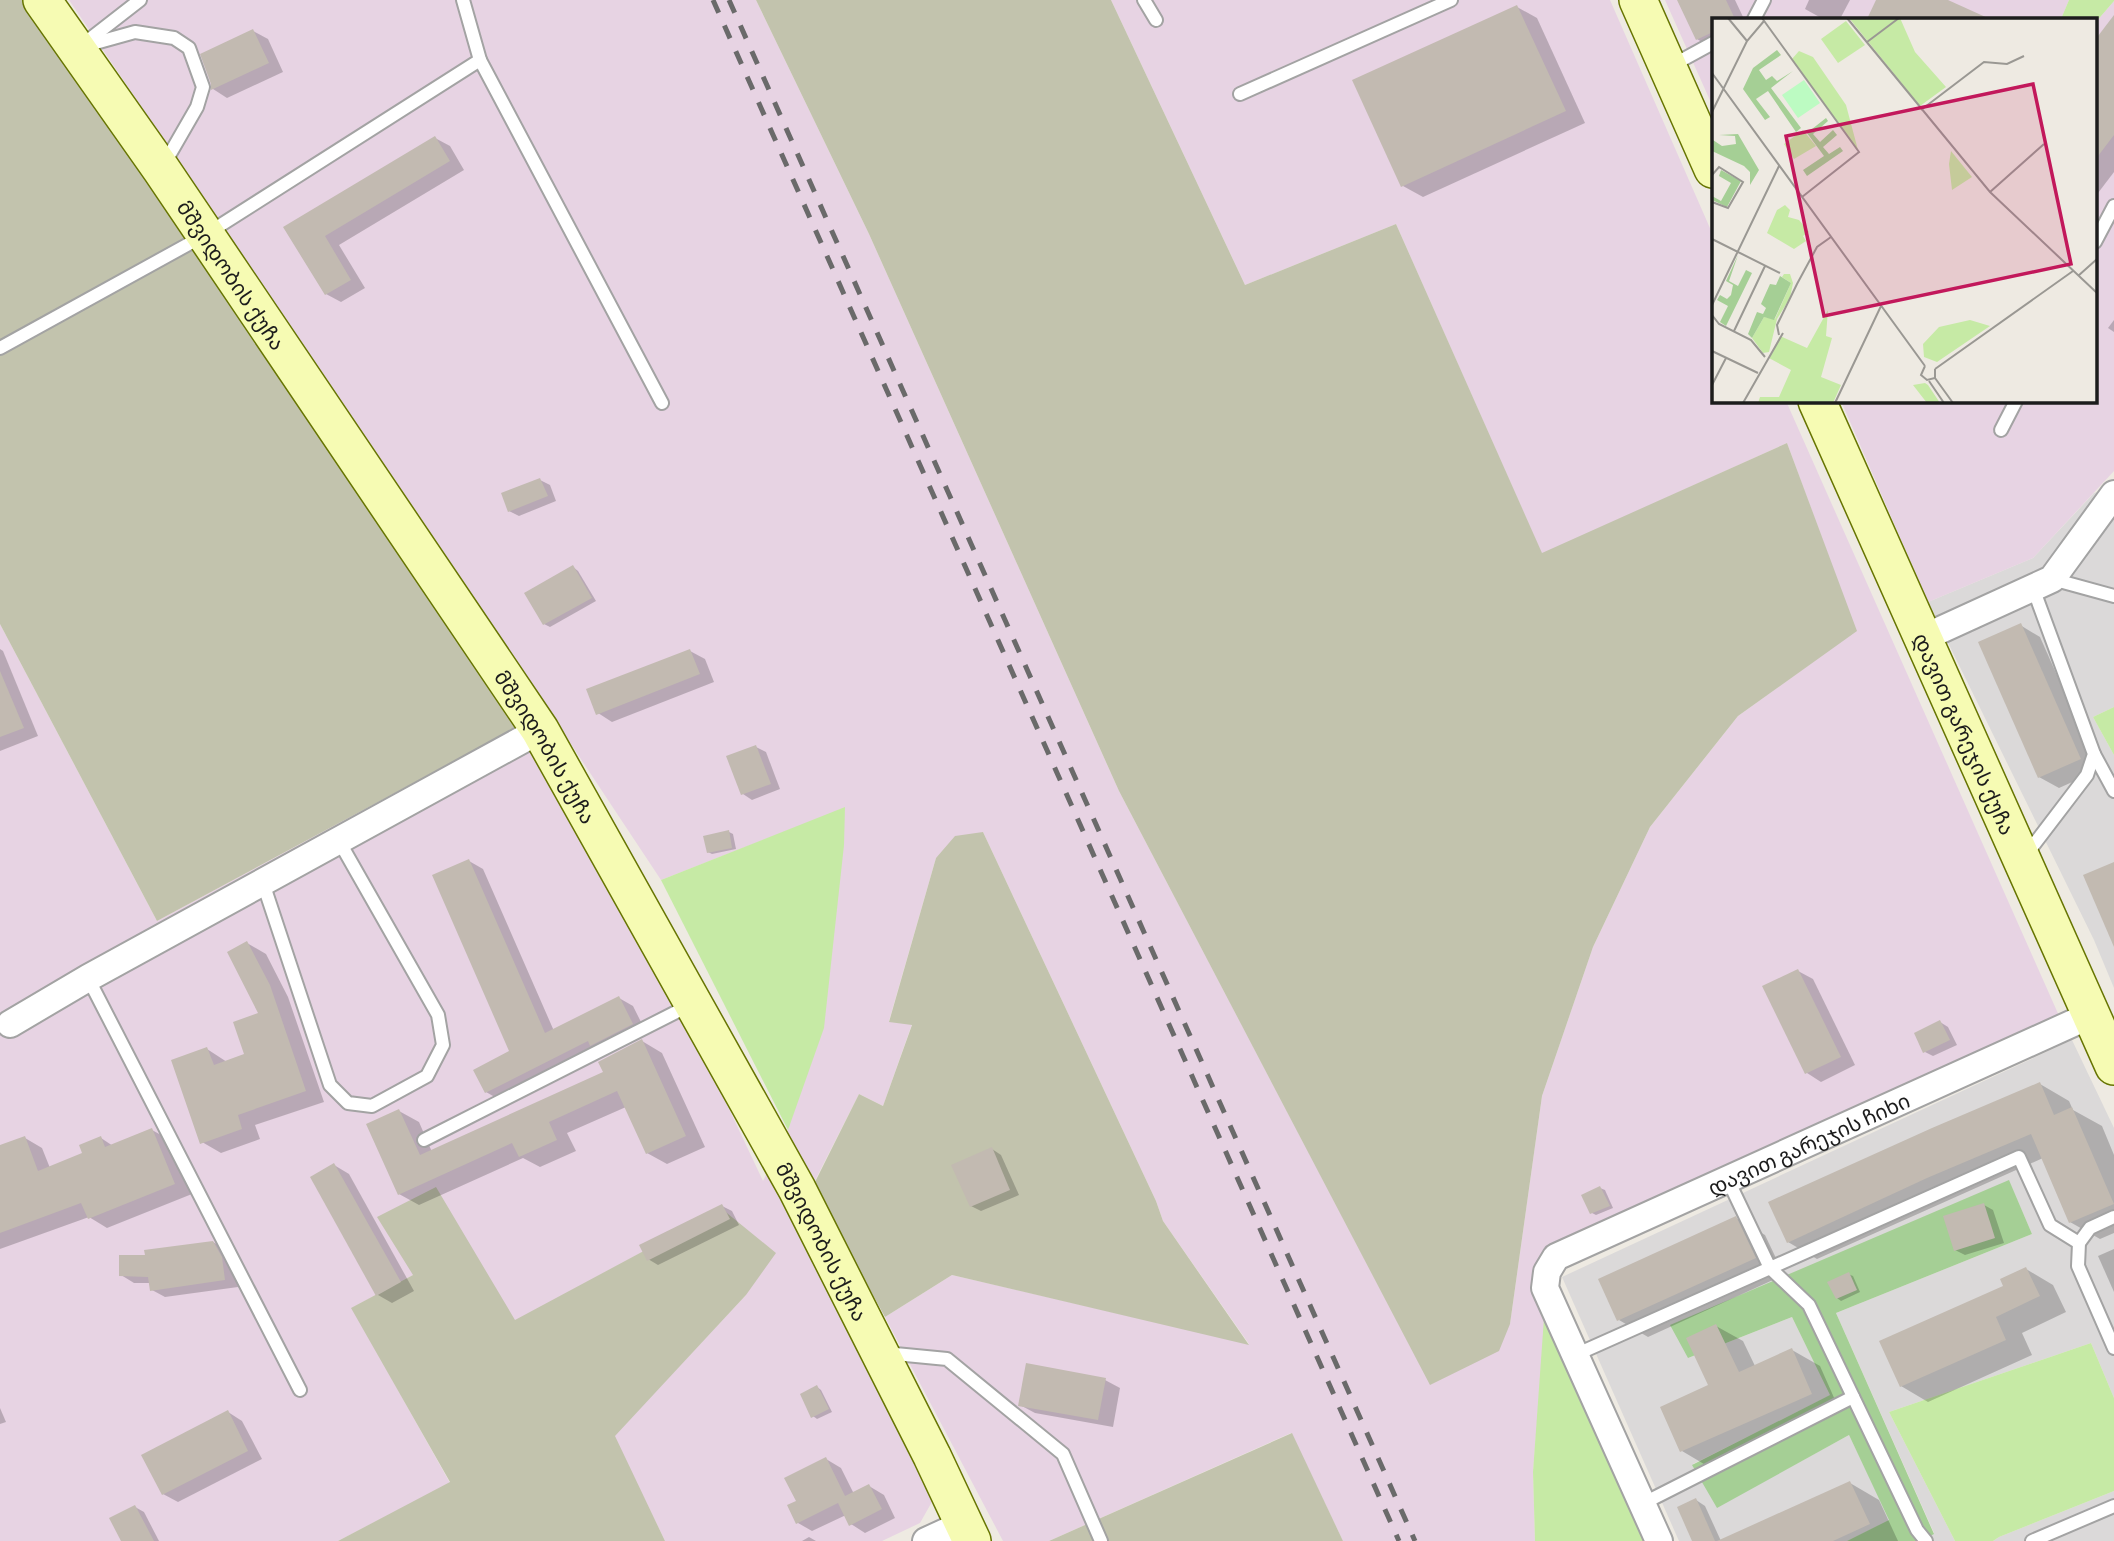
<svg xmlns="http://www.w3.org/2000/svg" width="2114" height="1541" font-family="Commissioner,'Noto Sans Georgian',sans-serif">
<rect width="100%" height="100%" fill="#eeeae2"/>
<g fill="#dbd9d9">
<polygon points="2114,487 2114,707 2093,717 2114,755 2114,988 2094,940 1928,602 2033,558 2094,493"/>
<polygon points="2072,1040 2114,1128 2114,1398 2091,1343 1889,1412 1955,1541 1920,1541 1934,1533 1836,1313 2032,1234 2009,1181 1688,1358 1792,1317 1831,1395 1693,1464 1717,1507 1849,1435 1890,1520 1847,1541 1679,1541 1562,1277"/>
<polygon points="2114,1491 2114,1541 1993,1541 1999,1537"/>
</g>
<g fill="#e7d3e3">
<polygon points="69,0 756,0 869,234 1119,791 1430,1384 1510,1324 1542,1096 1593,947 1650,827 1738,716 1856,631 1787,443 1542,554 1396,224 1245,285 1111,0 1610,0 1713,235 1713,401 1786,401 2060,1018 1551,1247 1533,1472 1535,1541 1343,1541 1291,1433 1049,1541 1003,1541 885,1317 952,1275 1249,1344 1163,1221 1156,1201 983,832 936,858 889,1021 912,1024 883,1106 859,1094 796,1218 928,1479 933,1500 920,1523 882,1541 665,1541 614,1436 746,1295 745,1229 722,1209 515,1321 413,1275 352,1308 450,1483 338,1541 0,1541 0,624 157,921 523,724 690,1026 763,1181 788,1130 845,808 661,880 445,554"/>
<polygon points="1665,0 2069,0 2061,19 1713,19 1713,107"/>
<polygon points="2114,1 2114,471 2033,558 1928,602 1841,401 2095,401 2095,23"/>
</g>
<g fill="#c2c3ad">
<polygon points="0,0 23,0 523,724 157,921 0,624"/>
<polygon points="756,0 1111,0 1245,285 1396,224 1542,553 1787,443 1857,631 1738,716 1650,827 1593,947 1542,1096 1510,1324 1499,1351 1430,1385 1119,791 869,234"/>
<polygon points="983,832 1156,1201 1163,1221 1249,1345 952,1275 885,1317 813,1186 859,1094 883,1106 912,1025 889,1022 936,858 955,836"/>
<polygon points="436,1187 515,1320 722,1209 776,1253 746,1295 615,1436 665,1541 338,1541 450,1482 351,1308 413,1275 377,1217"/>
<polygon points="1292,1433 1343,1541 1049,1541"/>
</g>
<g fill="#c6eaa5">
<polygon points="2069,0 2114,0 2114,1 2095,23 2095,19 2061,19"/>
<polygon points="2114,707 2114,755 2093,717"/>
<polygon points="845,807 844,845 824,1028 788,1130 661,880"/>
<polygon points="1545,1304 1647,1541 1535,1541 1533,1472"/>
<polygon points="2091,1343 2114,1398 2114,1491 1999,1537 1993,1541 1955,1541 1889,1412"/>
</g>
<polygon fill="#a5cf95" points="2009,1180 2032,1234 1836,1313 1934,1534 1920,1541 1847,1541 1889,1520 1849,1435 1717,1508 1692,1465 1830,1395 1792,1317 1688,1358 1670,1325"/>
<g fill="#0003">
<polygon points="1679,0 1735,0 1744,19 1713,19 1713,45 1710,47 1697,39"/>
<polygon points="1809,0 1850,0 1840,19 1823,19 1805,9"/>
<polygon points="1878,0 1944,0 1986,19 1869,19"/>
<polygon points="1517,7 1537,18 1585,123 1423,197 1403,186"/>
<polygon points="2114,18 2114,172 2095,197 2095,43"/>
<polygon points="253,31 268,39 283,72 227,98 213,89 213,84"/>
<polygon points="435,138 450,146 464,170 339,245 365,288 341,302 326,294 285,227"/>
<polygon points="2114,320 2114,332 2108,328"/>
<polygon points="540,480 550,485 556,501 519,516 509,511"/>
<polygon points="573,567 578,571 596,601 550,627 544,624"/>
<polygon points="2020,625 2040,637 2099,770 2059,788 2039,777"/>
<polygon points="0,649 3,651 38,736 0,751"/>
<polygon points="690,651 705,659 714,682 612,722 598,713"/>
<polygon points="756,747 766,752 780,789 752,800 743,794"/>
<polygon points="729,832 733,834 736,849 712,854 708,852"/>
<polygon points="469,861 483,869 554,1031 619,998 633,1006 646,1032 500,1100 486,1092 512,1052"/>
<polygon points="247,943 266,954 288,997 324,1102 255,1125 260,1139 221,1153 202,1142 207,1049 227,1062 247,1056 260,1014"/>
<polygon points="1798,971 1813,979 1855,1065 1821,1082 1807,1073"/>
<polygon points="1940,1022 1948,1027 1957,1045 1933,1056 1925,1052"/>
<polygon points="642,1041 662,1053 705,1147 667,1164 647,1153 626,1107 567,1133 576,1151 540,1167 523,1158 419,1205 399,1194 399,1111 419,1122 432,1152 606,1073"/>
<polygon points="2040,1084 2069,1101 2073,1110 2102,1126 2114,1155 2114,1233 2100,1239 2070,1222 2043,1158 1817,1259 1788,1242"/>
<polygon points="152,1130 170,1140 192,1194 107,1228 89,1217 0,1249 0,1147 25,1138 42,1148 50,1168 85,1154 101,1138 113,1146"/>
<polygon points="992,1149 1001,1155 1019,1195 981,1211 971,1206"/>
<polygon points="334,1165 349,1174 414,1291 392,1303 378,1295"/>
<polygon points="1600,1188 1605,1190 1613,1208 1596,1215 1592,1213"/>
<polygon points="1984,1205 1993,1210 2004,1243 1965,1255 1955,1250"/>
<polygon points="722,1206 732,1211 739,1225 658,1265 648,1259"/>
<polygon points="1736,1218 1765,1235 1784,1275 1648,1337 1619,1320"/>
<polygon points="213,1242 227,1250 235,1266 238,1287 165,1297 152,1290 151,1283 134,1283 121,1275 147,1257"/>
<polygon points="2114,1249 2114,1292 2098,1256"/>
<polygon points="2026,1269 2053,1285 2066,1312 2022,1333 2032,1355 1928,1402 1901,1386"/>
<polygon points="1848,1274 1853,1276 1860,1292 1841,1301 1837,1298"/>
<polygon points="1716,1326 1743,1341 1755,1366 1792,1350 1820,1366 1839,1409 1709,1467 1682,1451 1711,1386"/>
<polygon points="1105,1380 1120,1388 1113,1427 1035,1413 1020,1405"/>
<polygon points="817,1387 821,1390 832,1412 817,1419 813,1416"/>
<polygon points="0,1408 6,1422 0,1424"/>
<polygon points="228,1412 242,1421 262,1459 178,1502 163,1494"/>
<polygon points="826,1459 841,1468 854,1494 869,1486 884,1495 895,1518 865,1533 851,1524 846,1515 812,1531 798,1523 798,1502"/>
<polygon points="1850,1483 1879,1500 1898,1541 1721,1541"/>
<polygon points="1696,1500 1705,1506 1721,1541 1694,1541"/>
<polygon points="135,1507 144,1512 159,1541 123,1541"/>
<polygon points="809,1537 816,1541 802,1541"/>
</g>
<g fill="#c2bab1">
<polygon points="1677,0 1726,0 1735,19 1713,19 1713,32 1696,40"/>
<polygon points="1876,0 1948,0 1990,19 1867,19"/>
<polygon points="1517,5 1566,111 1401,187 1352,80"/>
<polygon points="2114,15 2114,135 2095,160 2095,40"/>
<polygon points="253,29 269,63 211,90 211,84 200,54"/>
<polygon points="435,136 450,161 325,236 351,280 325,295 283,227"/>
<polygon points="540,478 548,496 508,512 501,493"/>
<polygon points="573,565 592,598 543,625 524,593"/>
<polygon points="2021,623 2081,759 2038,778 1978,642"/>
<polygon points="690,649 700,674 596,715 586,689"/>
<polygon points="0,671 24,728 0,737"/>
<polygon points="756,745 771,784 741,795 726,756"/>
<polygon points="729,830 732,848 707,853 703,836"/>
<polygon points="469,859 545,1033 619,996 633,1024 590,1046 588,1041 485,1093 473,1070 509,1051 432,875"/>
<polygon points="2114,862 2114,947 2083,875"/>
<polygon points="247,941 270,985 306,1091 238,1115 242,1129 200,1144 171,1060 207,1047 214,1065 244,1054 233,1022 258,1013 227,952"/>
<polygon points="1798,969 1841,1057 1805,1074 1762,986"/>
<polygon points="1940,1020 1950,1040 1923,1053 1914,1033"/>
<polygon points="642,1039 686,1136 646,1154 617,1091 549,1122 557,1140 519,1157 512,1143 398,1195 366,1124 399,1109 420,1155 603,1072 598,1062"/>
<polygon points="2040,1082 2054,1115 2072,1107 2114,1204 2069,1223 2031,1134 1927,1178 1787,1243 1768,1202 1932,1128"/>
<polygon points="152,1128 175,1184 88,1219 81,1203 0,1233 0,1145 25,1136 38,1171 82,1153 79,1145 101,1136 105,1147"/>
<polygon points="992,1147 1010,1190 970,1207 951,1165"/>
<polygon points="334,1163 401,1282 376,1296 310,1177"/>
<polygon points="1600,1186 1610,1206 1590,1214 1581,1195"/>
<polygon points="1984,1203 1995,1238 1954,1251 1943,1216"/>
<polygon points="722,1204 730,1219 647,1261 639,1245"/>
<polygon points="1736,1216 1756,1258 1617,1321 1598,1279"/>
<polygon points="213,1241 222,1257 225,1280 150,1291 148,1277 119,1276 119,1255 145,1255 144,1250"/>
<polygon points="2026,1267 2040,1296 1996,1317 2006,1340 1900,1387 1879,1341 2003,1286 2000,1279"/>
<polygon points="1849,1272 1857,1290 1836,1299 1827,1282"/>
<polygon points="1716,1324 1739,1372 1792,1348 1812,1394 1680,1452 1660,1407 1708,1385 1686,1338"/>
<polygon points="1026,1363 1106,1378 1098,1420 1018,1406"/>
<polygon points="817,1385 829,1409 811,1418 800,1394"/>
<polygon points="228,1410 248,1451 162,1495 141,1455"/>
<polygon points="826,1457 845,1496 869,1484 882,1509 849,1526 838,1503 796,1524 787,1505 796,1501 784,1478"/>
<polygon points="1850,1481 1870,1524 1833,1541 1717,1541"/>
<polygon points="1696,1498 1715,1541 1692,1541 1677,1507"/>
<polygon points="135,1505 154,1541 121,1541 109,1518"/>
</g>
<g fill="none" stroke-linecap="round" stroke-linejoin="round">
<g stroke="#a3a3a3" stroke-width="16">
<g id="lane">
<polyline points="1144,0 1156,20"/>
<polyline points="1754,19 1764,0"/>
<polyline points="86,42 140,0"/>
<polyline points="81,47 135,32 174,38 189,48 203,87 197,107 163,166"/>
<polyline points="480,60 662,403"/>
<polyline points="1671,66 1713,43"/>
<polyline points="1240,94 1451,0"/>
<polyline points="2095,242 2114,206"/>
<polyline points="0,348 205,235 480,60 463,0"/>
<polyline points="2001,430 2016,401"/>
<polyline points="2052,579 2114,596"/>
<polyline points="2094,754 2114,791"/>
<polyline points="2026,855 2087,775 2094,754 2033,588"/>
<polyline points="263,883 330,1085 348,1103 372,1106 427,1076 443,1045 438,1015 339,841"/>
<polyline points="88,978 300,1390"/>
<polyline points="424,1140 690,1005"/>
<polyline points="1728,1180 1770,1268 1809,1305 1917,1530 1926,1541"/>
<polyline points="2114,1217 2090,1228 2079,1243 2078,1266 2114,1348"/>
<polyline points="885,1353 947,1359 1063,1454 1101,1541"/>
<polyline points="1575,1355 2019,1157 2050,1225 2079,1243"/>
<polyline points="1642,1504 1853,1397"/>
<polyline points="2032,1541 2114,1506"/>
</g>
</g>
<g stroke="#a3a3a3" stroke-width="30">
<g id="street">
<polyline points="1923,638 2052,579 2114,494"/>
<polyline points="10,1024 88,978 540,730"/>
<polyline points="926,1541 963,1524"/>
<path id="s1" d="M1659 1541 1545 1288 1547 1272 1556 1257 2091 1015"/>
</g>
</g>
<g stroke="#677502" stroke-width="40">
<g id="secondary">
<path id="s2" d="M42 0 161 169 540 730 797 1189 932 1456 972 1541"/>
<polyline points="1638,0 1713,169"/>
<path id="s3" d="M1817 401 2114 1066"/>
</g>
</g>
<use href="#lane" stroke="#fff" stroke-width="12"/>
<use href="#street" stroke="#fff" stroke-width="26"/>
<use href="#secondary" stroke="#f6fbb3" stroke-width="37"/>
<g stroke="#6a6a6a" stroke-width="5" stroke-dasharray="14 14" stroke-linecap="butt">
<polyline points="713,0 1399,1541"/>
<polyline points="729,0 1415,1541"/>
</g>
</g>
<g text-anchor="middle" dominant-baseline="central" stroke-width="7" stroke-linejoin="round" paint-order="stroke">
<g font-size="21" fill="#1c1c1c" stroke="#fff">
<text stroke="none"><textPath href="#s2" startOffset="334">მშვიდობის ქუჩა</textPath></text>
<text stroke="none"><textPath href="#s3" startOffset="364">დავით გარეჯის ქუჩა</textPath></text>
<text stroke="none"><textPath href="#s2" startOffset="901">მშვიდობის ქუჩა</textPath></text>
<text stroke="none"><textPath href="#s1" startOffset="588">დავით გარეჯის ჩიხი</textPath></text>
<text stroke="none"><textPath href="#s2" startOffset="1468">მშვიდობის ქუჩა</textPath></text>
</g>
</g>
<g transform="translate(1712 18)">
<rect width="385" height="385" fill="#eeeae2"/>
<path d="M137 0H188L203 34 234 69 208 88ZM134 3 153 27 126 45 109 21ZM87 33 101 39 134 87 146 132 80 41ZM91 112 104 128 82 141 72 126ZM239 133 260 159 240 172 237 146ZM73 187 78 192 76 199 87 202 97 214 91 218 94 223 82 231 55 215 65 192ZM72 256H78L81 265 78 280 65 301 57 334 51 335 40 320 52 299 63 301 79 265 70 259ZM116 292 114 318 120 320 109 359 129 367 121 385H46L48 379H67L79 352 57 340 68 318 95 330ZM258 302 278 308 225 344 212 339 211 326 227 309ZM213 365 216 367 228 385H215L201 367Z" fill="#c6eaa5"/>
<path d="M65 32 69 37 47 52 54 62 60 58 65 63 81 53 59 70 89 110 84 114 56 73 44 81 58 99 53 102 31 71 41 50ZM114 100 116 103 101 116 108 124 121 112 125 117 111 129 117 136 128 129 131 133 95 158 91 152 112 138 95 115ZM26 116 47 152 38 167V154L32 148 0 133 1 122 10 128 24 126 23 118 7 117ZM9 152 29 163 15 189 0 182V178L9 183 19 165 7 158ZM26 237 17 263 26 268 34 252 40 255 14 308 8 304 16 288 5 282 8 277 15 281 19 277 21 267 14 263ZM68 258 79 265 62 302 52 299 40 320 36 316 45 294 51 296 54 290 49 286 58 266 64 267Z" fill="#a5cf95"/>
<path d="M92 62 108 85 86 100 70 77Z" fill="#bcfbc2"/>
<path fill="none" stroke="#9a9893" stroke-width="2" d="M16 0 35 23M50 0 147 134 90 179M135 0 278 174 385 275M155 24 187 0M0 55 213 348M209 92 272 44 295 46 312 38M0 94 35 23 52 3M0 157 7 149 31 164 16 190 0 184M278 174 332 126M0 221 68 255M366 258 385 241M0 287 67 148M0 297 7 306 39 322 53 339M22 313 53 248M67 317 65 307 85 266 105 229 119 219M0 333 46 355M213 348 209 357 215 362 223 360V351M223 351 361 253M223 360 241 385M217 363 232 385M0 367 14 340M31 385 71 315M123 385 169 288"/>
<path fill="#c2185b" fill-opacity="0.15" stroke="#c2185b" stroke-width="3.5" d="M321 66 359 246 112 298 74 118Z"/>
<rect width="385" height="385" fill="none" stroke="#1c1c1c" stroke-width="3.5"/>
</g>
</svg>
